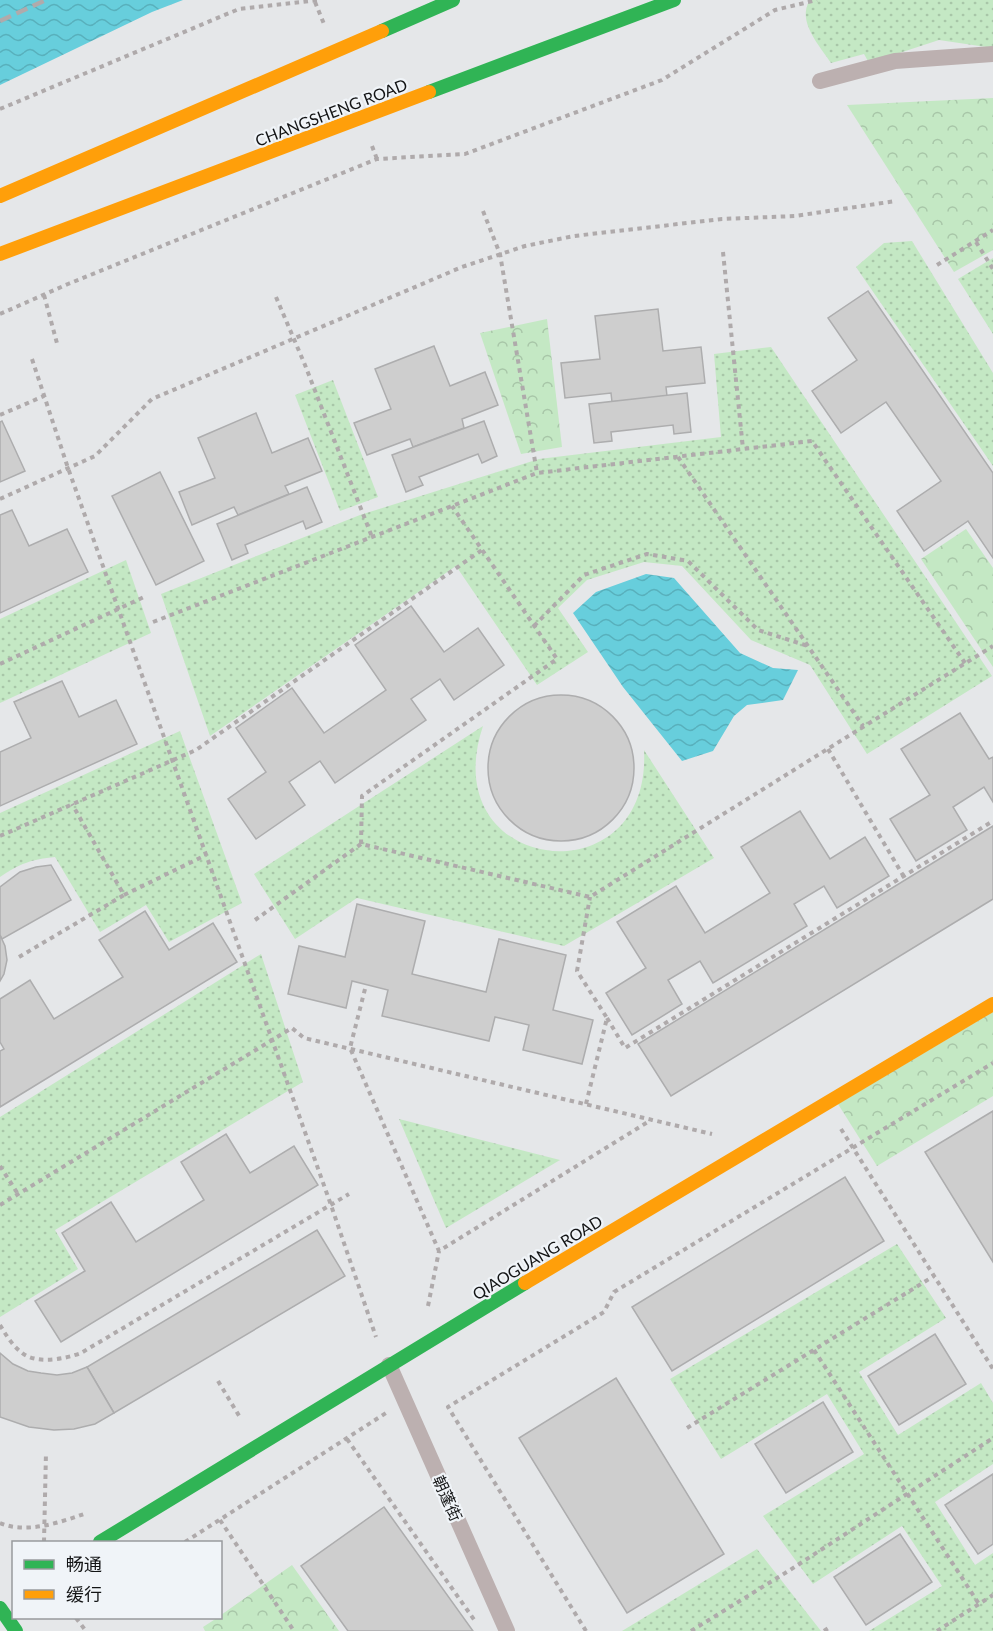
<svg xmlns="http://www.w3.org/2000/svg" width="993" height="1631" font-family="Lato,'Noto Sans SC',sans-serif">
<defs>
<pattern id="grass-dots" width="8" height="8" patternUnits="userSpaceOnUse" patternTransform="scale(1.5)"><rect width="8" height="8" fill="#c4e8c4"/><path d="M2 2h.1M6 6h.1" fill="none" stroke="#a8c6a8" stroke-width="1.8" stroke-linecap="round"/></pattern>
<pattern id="park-crowns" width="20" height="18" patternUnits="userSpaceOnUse" patternTransform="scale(1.5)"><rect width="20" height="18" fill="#c4e8c4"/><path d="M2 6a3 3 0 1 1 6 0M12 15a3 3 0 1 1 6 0" fill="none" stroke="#a8c6a8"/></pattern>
<pattern id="water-waves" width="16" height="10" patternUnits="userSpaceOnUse" patternTransform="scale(1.5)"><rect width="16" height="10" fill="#67cedc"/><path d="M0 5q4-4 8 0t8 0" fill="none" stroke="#58b0bc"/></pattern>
</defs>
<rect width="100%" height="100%" fill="#e5e7e9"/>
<g fill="url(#grass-dots)">
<path d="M810 0H993V48L939 40 869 63 864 54 831 63C820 46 796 21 810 0Z"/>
<polygon points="912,241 993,373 993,466 856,267 884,243"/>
<polygon points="993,258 993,334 958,279"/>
<polygon points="771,347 992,676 867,754 810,665 751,640 682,566 644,562 587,580 558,608 588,652 537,685 456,566 210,736 161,594 360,515 539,459 721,437 714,354"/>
<polygon points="333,380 378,497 340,511 295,395"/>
<polygon points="126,560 151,633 0,703 0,619"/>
<path d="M483 726C433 875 652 901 644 750L714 858 564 946 357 898 295 939 254 874Z"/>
<path d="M180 731 242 903 169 942 146 905 100 932 55 857C32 859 19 864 0 877V813Z"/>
<polygon points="261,954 303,1082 55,1230 78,1269 0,1317 0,1117"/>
<polygon points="399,1119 560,1160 446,1228"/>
<polygon points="897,1244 946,1318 859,1372 898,1435 981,1383 993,1403 993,1464 935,1502 975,1565 993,1553 993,1631 869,1631 942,1586 902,1526 813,1584 763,1516 864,1454 827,1394 721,1459 670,1379"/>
<polygon points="757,1549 821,1631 622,1631"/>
</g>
<g fill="url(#park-crowns)">
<polygon points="993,98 993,250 954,272 847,105"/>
<polygon points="547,319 562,447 521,454 480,333"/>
<polygon points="966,529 993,568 993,667 921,559"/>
<polygon points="993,1012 993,1096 877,1166 838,1104"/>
<polygon points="292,1565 339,1631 205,1631 203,1627 217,1618 220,1618 221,1615"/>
</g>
<g fill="url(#water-waves)">
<polygon points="0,0 183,0 152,12 0,85"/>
<polygon points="646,574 674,578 740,653 773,668 798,670 783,700 747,705 734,716 713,751 682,761 623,687 573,613 596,592"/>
</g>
<g fill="#cecece" stroke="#adadae" stroke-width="1.5">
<polygon points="868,291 993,473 993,558 968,521 924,551 897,511 941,481 886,402 841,433 812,391 857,360 828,318"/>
<polygon points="658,309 663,351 701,347 705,383 666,387 667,396 612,402 611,393 565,398 561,363 600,359 595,316"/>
<polygon points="434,346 450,386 485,372 498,405 462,419 464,428 413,447 410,439 367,455 354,423 391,409 375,369"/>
<polygon points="687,393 691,432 674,434 673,425 611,432 612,441 594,443 589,404"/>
<polygon points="256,413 272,453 308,438 322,471 285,486 289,494 238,515 234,507 192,525 179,492 215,478 198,438"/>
<polygon points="2,421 25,471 0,482 0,422"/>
<polygon points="484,421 497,456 482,463 478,454 419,477 423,485 406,492 392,455"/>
<polygon points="160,472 204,561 156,585 112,496"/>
<polygon points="307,487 322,522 306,529 303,521 245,545 248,553 232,560 217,524"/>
<polygon points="12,510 29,546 67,529 88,572 0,613 0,515"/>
<polygon points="411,606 444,652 478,628 504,665 454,700 440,679 411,699 426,720 335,783 320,761 289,782 305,805 256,839 228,799 266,772 236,728 292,688 324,733 386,690 355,645"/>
<polygon points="62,681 79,717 116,700 137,744 0,806 0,752 31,738 14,702"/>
<circle cx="561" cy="768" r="73"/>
<polygon points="960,713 989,759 993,757 993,802 984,787 953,807 967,830 916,861 890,819 930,795 901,749"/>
<polygon points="800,811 830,859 865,837 889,876 837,908 824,886 794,904 807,926 713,983 700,961 668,980 682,1004 632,1035 606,993 646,968 617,922 676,886 705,933 770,893 741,847"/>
<polygon points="993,826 993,899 671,1096 638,1044"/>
<polygon points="51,865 71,900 2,939 0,935 0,887 20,872 36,867"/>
<polygon points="357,904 425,921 412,974 486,992 499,939 566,955 553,1010 593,1020 582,1064 523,1050 529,1025 495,1017 489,1041 382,1016 388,990 352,981 346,1008 288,994 299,946 345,957"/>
<polygon points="145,911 169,950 213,923 237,962 0,1107 0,1051 4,1049 0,1042 0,999 30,980 54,1019 123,977 99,940"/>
<polygon points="0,935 5,946 7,960 4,974 0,981"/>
<polygon points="993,1111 993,1262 925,1152"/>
<polygon points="226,1134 250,1173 294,1146 318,1185 61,1342 35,1301 85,1271 62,1233 111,1202 136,1242 204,1200 181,1162"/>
<polygon points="845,1177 884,1241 672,1371 632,1307"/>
<polygon points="317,1230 345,1276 114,1413 87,1367"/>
<polygon points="935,1334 966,1384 899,1425 868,1376"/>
<polygon points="0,1353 13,1364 28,1371 41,1373 57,1375 72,1373 87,1367 114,1413 95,1424 74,1429 54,1430 29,1427 0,1417"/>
<polygon points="616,1378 724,1554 627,1613 519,1438"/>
<polygon points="823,1402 853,1452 786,1493 755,1444"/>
<polygon points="993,1474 993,1544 978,1554 945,1505"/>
<polygon points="384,1507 473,1631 348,1631 301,1566"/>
<polygon points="900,1534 932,1582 866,1625 834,1577"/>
</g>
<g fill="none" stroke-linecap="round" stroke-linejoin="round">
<g stroke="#afaaab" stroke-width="4" stroke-dasharray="4.5 4.5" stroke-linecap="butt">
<polyline points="315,2 324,24"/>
<polyline points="0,109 239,9 320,0"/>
<polyline points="372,146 377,159"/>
<polyline points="483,211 500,254 537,473"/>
<polyline points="976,242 993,269"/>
<polyline points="723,252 743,449"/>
<polyline points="937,265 993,230"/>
<polyline points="44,295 58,347"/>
<polyline points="276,297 305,365 372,537"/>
<polyline points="0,314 68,284 377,159 465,154 662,80 775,10 817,0"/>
<polyline points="32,359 68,468 331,1205 376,1337"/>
<polyline points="0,415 44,396"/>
<polyline points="678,457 863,726"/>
<polyline points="0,499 95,456 152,399 462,267 525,246 574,236 722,219 795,216 896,201"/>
<polyline points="153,622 537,473 812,441 965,663"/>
<polyline points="534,626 584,575 647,554 688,561 758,630 808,646"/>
<polyline points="0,664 144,597"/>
<polyline points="828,749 904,877"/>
<polyline points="0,836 196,750 482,550"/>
<polyline points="361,844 362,796 557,659 452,506"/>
<polyline points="124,895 206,855"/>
<polyline points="255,920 361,844 590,897 993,646"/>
<polyline points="19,957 124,895 72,804"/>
<polyline points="365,989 350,1048 439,1251 651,1120"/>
<polyline points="607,1018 625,1048 993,821"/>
<polyline points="586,1104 607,1018 577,971 590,897"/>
<polyline points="841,1129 993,1369"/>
<polyline points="0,1166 18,1194"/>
<polyline points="0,1205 292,1028 304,1038 712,1134"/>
<polyline points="428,1306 439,1251"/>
<path d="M0 1325C6 1335 12 1345 21 1352 35 1365 65 1359 81 1353L349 1194"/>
<polyline points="814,1350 979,1604"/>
<polyline points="218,1381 241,1419"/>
<polyline points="687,1428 934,1276"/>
<polyline points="347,1439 475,1621"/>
<polyline points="220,1520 294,1631"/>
<path d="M0 1523C26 1534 58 1523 84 1514"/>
<polyline points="44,1542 46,1452"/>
<polyline points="185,1542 386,1413"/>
<polyline points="76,1618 86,1631"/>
<polyline points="586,1631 448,1407 604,1312 614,1292 993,1063"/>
<polyline points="691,1631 790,1570 993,1438"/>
<polyline points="824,1631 830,1627"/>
<polyline points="937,1631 993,1595"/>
</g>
<g stroke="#bcb0b0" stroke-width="16">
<polyline points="820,81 895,61 993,54"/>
<polyline points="389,1365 507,1631"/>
</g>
<g stroke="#30b455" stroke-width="14">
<polyline points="382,31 453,0"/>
<polyline points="429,92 674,0"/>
<polyline points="100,1542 525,1283"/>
<polyline points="0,1608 16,1631"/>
</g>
<g stroke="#ff9f0a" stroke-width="14">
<polyline points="0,196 382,31"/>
<polyline points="0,254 429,92"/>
<polyline points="525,1283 993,1004"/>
</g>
<polyline stroke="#b0aaab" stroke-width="4.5" stroke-dasharray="12 6" stroke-linecap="butt" points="0,21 46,0"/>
</g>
<g text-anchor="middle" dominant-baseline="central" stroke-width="4.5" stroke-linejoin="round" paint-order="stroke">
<g font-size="16" fill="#131415" stroke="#f0f4f8">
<text transform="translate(331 112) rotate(-21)">CHANGSHENG ROAD</text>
<text transform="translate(537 1257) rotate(-31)">QIAOGUANG ROAD</text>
<text transform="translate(448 1498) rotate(66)">朝蓬街</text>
</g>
</g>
<rect x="12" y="1541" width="210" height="78" fill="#f0f4f8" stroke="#989a9d" stroke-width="1.5"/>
<rect x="24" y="1560" width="30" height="9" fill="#30b455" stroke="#989a9d" stroke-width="1.5"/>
<text x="66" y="1571" font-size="18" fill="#131415">畅通</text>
<rect x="24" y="1590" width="30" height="9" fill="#ff9f0a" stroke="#989a9d" stroke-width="1.5"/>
<text x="66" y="1601" font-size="18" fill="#131415">缓行</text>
</svg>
